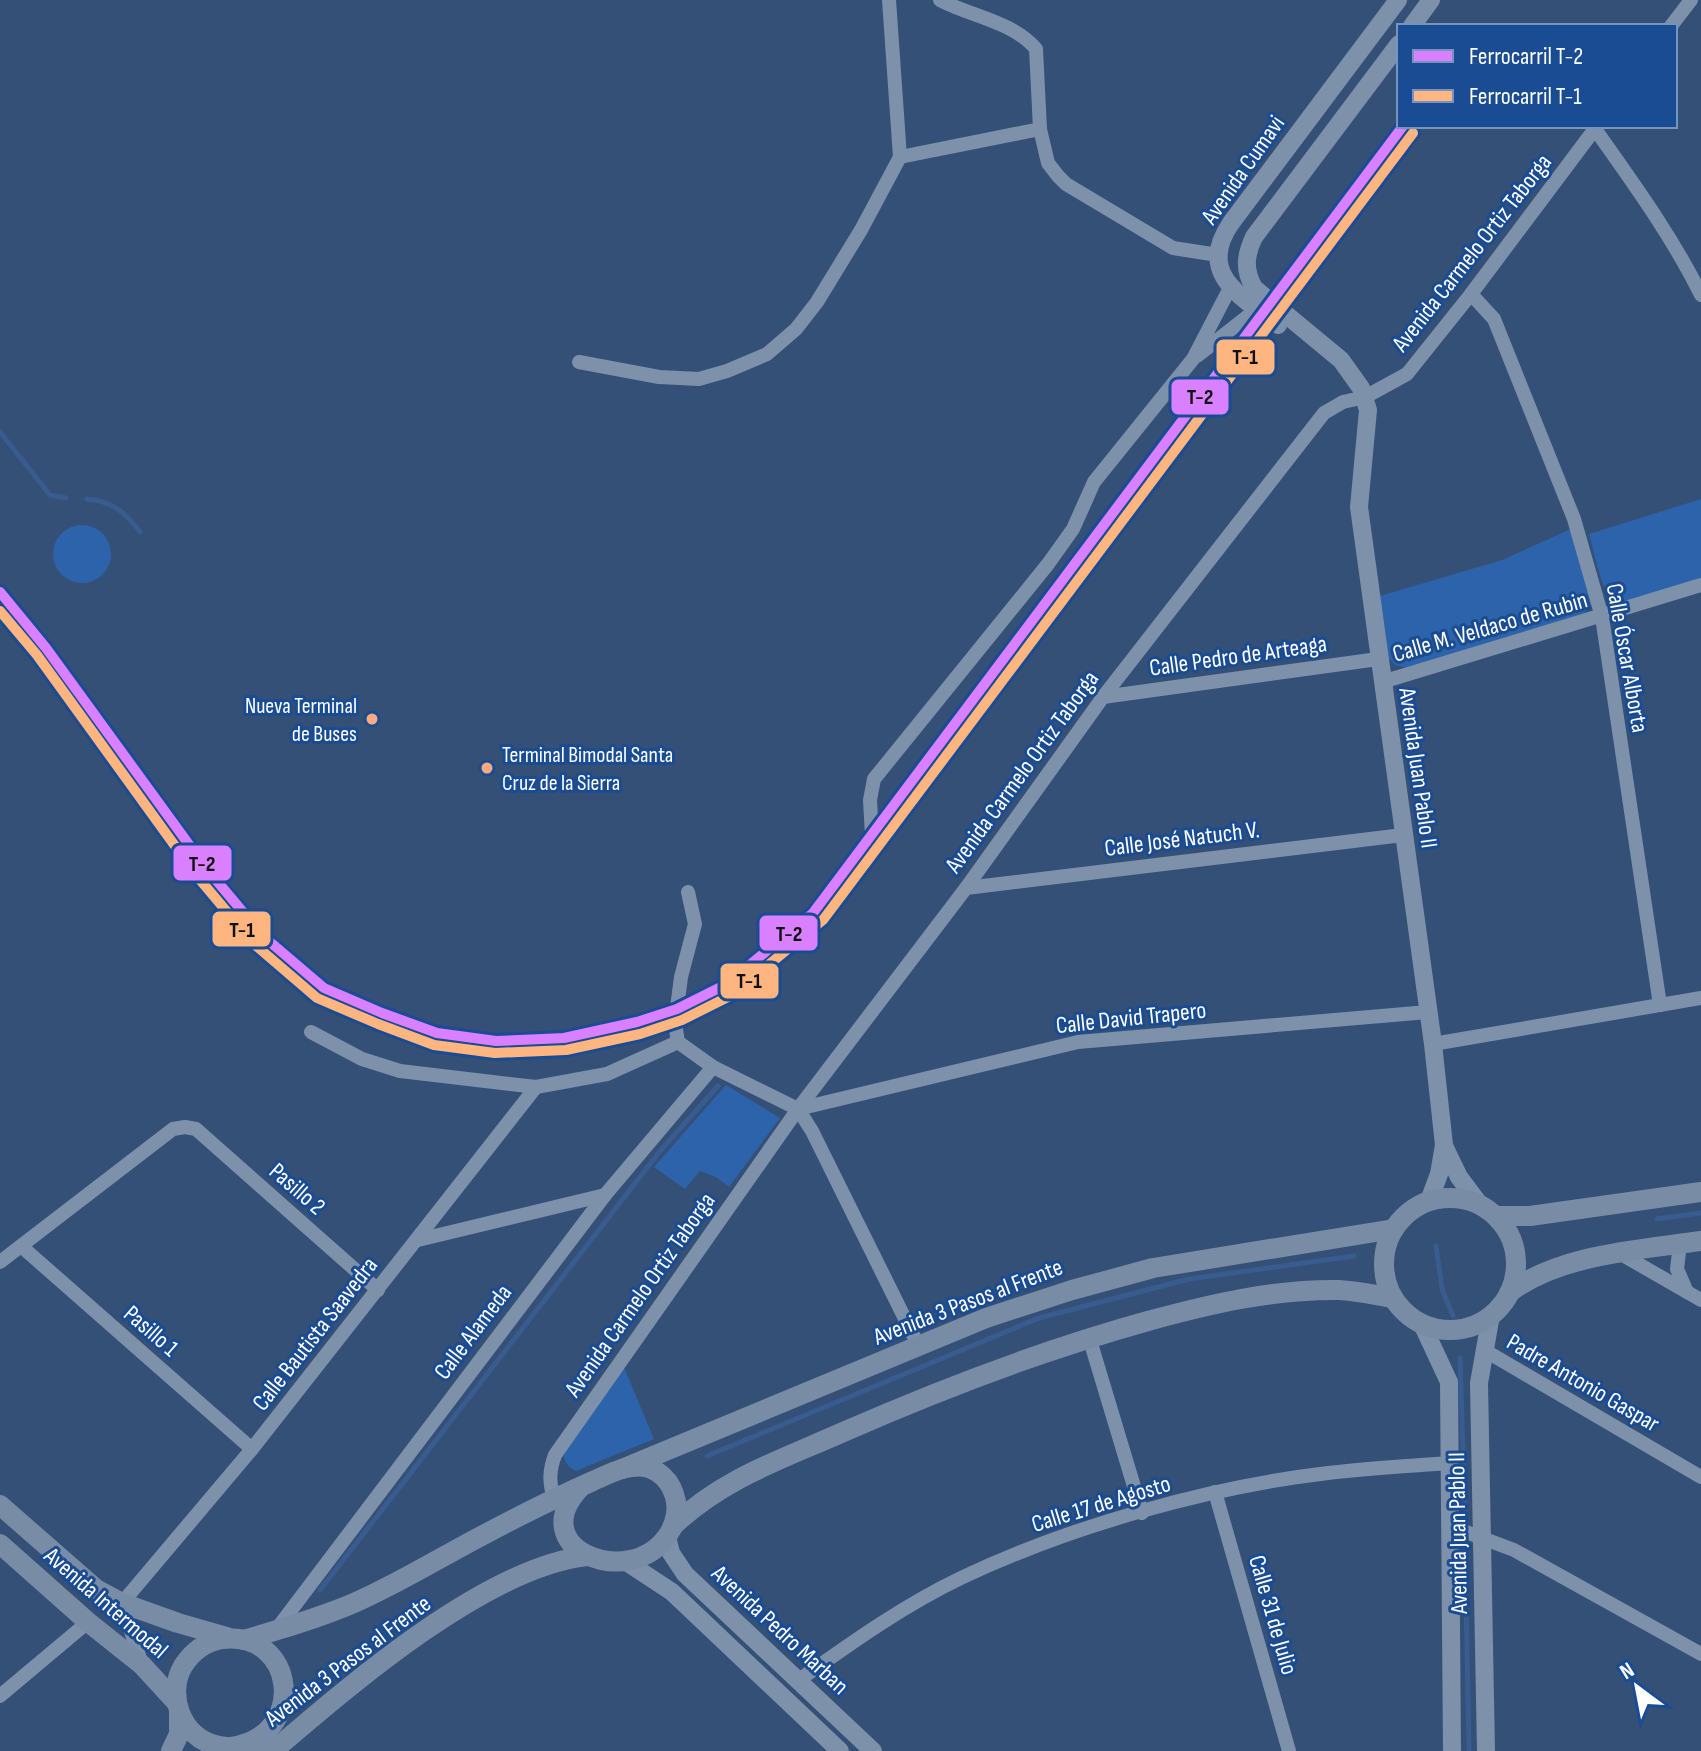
<svg xmlns="http://www.w3.org/2000/svg" width="1701" height="1751" font-family="'Sofia Sans Condensed',sans-serif">
<rect width="100%" height="100%" fill="#355077"/>
<g fill="#2d63aa">
<path d="M1701 499V580L1620 604C1601 599 1595 552 1589 534Z"/>
<circle cx="82" cy="554" r="29"/>
<polygon points="1571,529 1591,605 1584,613 1407,668 1395,665 1389,658 1380,596 1502,560"/>
<polygon points="726,1085 780,1118 729,1187 716,1177 700,1171 685,1189 654,1167"/>
<path d="M623 1365 654 1439 576 1471C566 1466 564 1461 563 1450Z"/>
</g>
<g fill="none" stroke-linecap="round" stroke-linejoin="round">
<g stroke="#385c8f" stroke-width="5">
<polyline points="0,432 50,495 66,498"/>
<path d="M87 499C112 501 126 513 140 532"/>
<polyline points="1657,1219 1701,1213"/>
<polyline points="1436,1246 1442,1289 1453,1316"/>
<polyline points="1460,1358 1465,1515"/>
<polyline points="707,1456 1039,1318 1189,1279 1354,1256"/>
<polyline points="1465,1544 1469,1751"/>
<polyline points="320,1590 660,1151 718,1086"/>
</g>
<g stroke="#7d91aa" stroke-width="14">
<path d="M940 0C970 16 1014 22 1036 49L1040 129 1048 163 1058 176 1066 184 1173 248 1218 255"/>
<polyline points="1671,26 1691,0"/>
<path d="M1595 129C1633 183 1672 236 1701 295"/>
<polyline points="900,157 1040,129"/>
<polyline points="1471,294 1494,319 1574,519 1602,617 1660,1005"/>
<polyline points="1197,356 1257,309"/>
<polyline points="579,362 659,377 699,379 727,371 767,354 796,329 817,302 861,230 900,157 889,0"/>
<polyline points="1382,682 1701,585"/>
<polyline points="1103,697 1378,659"/>
<polyline points="966,888 1403,835"/>
<polyline points="688,892 695,924 681,977 675,1023 678,1042 713,1067 798,1109"/>
<polyline points="677,1009 726,988 795,934 835,891 872,835 870,800 874,779 1048,564 1073,529 1094,482 1193,359 1231,286"/>
<polyline points="311,1032 362,1059 400,1071 536,1087 607,1074 678,1042"/>
<polyline points="1433,1044 1701,998"/>
<polyline points="798,1109 1078,1042 1428,1012"/>
<polyline points="798,1109 812,1131 919,1347"/>
<polyline points="418,1240 605,1195"/>
<polyline points="1680,1244 1677,1269 1687,1292"/>
<polyline points="21,1246 252,1449"/>
<polyline points="1621,1254 1701,1300"/>
<polyline points="0,1262 173,1129 185,1127 196,1129 378,1290"/>
<polyline points="1089,1337 1142,1513"/>
<polyline points="1484,1350 1701,1477"/>
<polyline points="1215,1492 1289,1751"/>
<path d="M554 1499C549 1482 549 1471 555 1455L798 1109 966 888 1103 697 1324 413 1343 402 1365 397 1407 374 1471 294 1597 126"/>
<polyline points="1450,1526 1514,1550 1701,1654"/>
<polyline points="276,1630 605,1195 713,1067"/>
<polyline points="142,1665 122,1603 252,1449 536,1087"/>
<path d="M799 1680C851 1643 904 1605 963 1577 1071 1526 1209 1487 1328 1473 1368 1468 1409 1466 1449 1463"/>
<polyline points="0,1696 88,1622"/>
</g>
<g stroke="#7d91aa" stroke-width="18">
<polyline points="1412,26 1431,0"/>
<path d="M1399 44 1254 237C1245 256 1244 270 1254 288L1341 360 1361 388 1368 410 1359 507 1433 1044 1444 1145 1439 1174 1429 1201"/>
<path d="M1278 325C1241 296 1196 274 1231 223L1398 0"/>
<polyline points="1445,1148 1459,1177 1480,1205"/>
<polyline points="1422,1324 1449,1382 1452,1751"/>
<polyline points="667,1537 671,1553 685,1574 873,1751"/>
<polyline points="625,1561 672,1592 840,1751"/>
<polyline points="1486,1751 1479,1383 1491,1315"/>
</g>
<g stroke="#798ca6" stroke-width="20">
<circle cx="1450" cy="1264" r="66"/>
<polyline points="1496,1216 1530,1216 1701,1192"/>
<path d="M1509 1293C1559 1254 1640 1250 1701 1241"/>
<polyline points="622,1469 986,1318 1072,1290 1153,1268 1394,1229"/>
<polyline points="0,1505 96,1589 122,1603 178,1623 227,1637"/>
<path d="M673 1526C722 1479 780 1460 841 1433 941 1389 1043 1350 1148 1321 1210 1304 1274 1289 1339 1290 1357 1291 1375 1295 1393 1298"/>
<polyline points="0,1544 88,1622 142,1665 176,1702"/>
<path d="M244 1640C281 1629 319 1618 354 1603 400 1583 444 1555 489 1532 523 1514 557 1497 593 1481 605 1476 618 1468 632 1467 652 1464 668 1476 674 1494 679 1507 676 1523 668 1535 630 1592 520 1548 582 1486"/>
<path d="M231 1747C309 1736 296 1630 222 1639 205 1642 192 1652 183 1666 166 1695 182 1737 215 1745 234 1750 257 1747 277 1748"/>
<polyline points="171,1751 179,1734 179,1713"/>
<path d="M273 1751C349 1686 486 1567 587 1556"/>
</g>
<g stroke="#194c93" stroke-width="16">
<polyline id="rail-1" points="0,592 46,648 206,868 263,936 324,988 382,1013 437,1033 496,1041 564,1038 637,1022 677,1009 725,985 813,913 1403,126"/>
</g>
<g stroke="#194c93" stroke-width="16">
<polyline id="rail-2" points="0,611 37,655 196,875 254,944 317,998 378,1024 434,1045 495,1053 566,1050 640,1034 682,1020 732,995 823,920 1413,133"/>
</g>
<use href="#rail-1" stroke="#d880ff" stroke-width="10"/>
<use href="#rail-2" stroke="#ffb580" stroke-width="10"/>
</g>
<g fill="#ffa980" stroke="#194c93" stroke-width="3">
<circle cx="372" cy="719" r="7"/>
<circle cx="487" cy="768" r="7"/>
</g>
<g text-anchor="middle" dominant-baseline="central" stroke-width="6" stroke-linejoin="round" paint-order="stroke">
<g font-size="22" fill="#fff" stroke="#194c93" text-anchor="end">
<text x="357" y="706">Nueva Terminal<tspan x="357" dy="28">de Buses</tspan></text>
<text x="502" y="755" text-anchor="start">Terminal Bimodal Santa<tspan x="502" dy="28">Cruz de la Sierra</tspan></text>
</g>
<g font-size="24" fill="#fff" stroke="#194c93">
<text transform="translate(1243 170) rotate(-55)">Avenida Cumavi</text>
<text transform="translate(1472 253) rotate(-52)">Avenida Carmelo Ortiz Taborga</text>
<text transform="translate(1490 627) rotate(-16)">Calle M. Veldaco de Rubin</text>
<text transform="translate(1238 656) rotate(-8)">Calle Pedro de Arteaga</text>
<text transform="translate(1627 658) rotate(80)">Calle Óscar Alborta</text>
<text transform="translate(1418 768) rotate(82)">Avenida Juan Pablo II</text>
<text transform="translate(1022 772) rotate(-54)">Avenida Carmelo Ortiz Taborga</text>
<text transform="translate(1182 839) rotate(-7)">Calle José Natuch V.</text>
<text transform="translate(1131 1018) rotate(-6)">Calle David Trapero</text>
<text transform="translate(297 1189) rotate(41)">Pasillo 2</text>
<text transform="translate(640 1295) rotate(-55)">Avenida Carmelo Ortiz Taborga</text>
<text transform="translate(968 1302) rotate(-21)">Avenida 3 Pasos al Frente</text>
<text transform="translate(151 1331) rotate(41)">Pasillo 1</text>
<text transform="translate(473 1332) rotate(-53)">Calle Alameda</text>
<text transform="translate(315 1334) rotate(-52)">Calle Bautista Saavedra</text>
<text transform="translate(1583 1383) rotate(30)">Padre Antonio Gaspar</text>
<text transform="translate(1101 1504) rotate(-17)">Calle 17 de Agosto</text>
<text transform="translate(1458 1533) rotate(-91)">Avenida Juan Pablo II</text>
<text transform="translate(106 1603) rotate(41)">Avenida Intermodal</text>
<text transform="translate(1273 1615) rotate(74)">Calle 31 de Julio</text>
<text transform="translate(780 1630) rotate(43)">Avenida Pedro Marban</text>
<text transform="translate(348 1661) rotate(-37)">Avenida 3 Pasos al Frente</text>
</g>
</g>
<g stroke="#194c93" stroke-width="3">
<rect x="1215" y="338" width="61" height="38" rx="8" fill="#ffb580"/>
<rect x="1170" y="378" width="60" height="38" rx="8" fill="#d880ff"/>
<rect x="172" y="844" width="61" height="38" rx="8" fill="#d880ff"/>
<rect x="211" y="910" width="61" height="38" rx="8" fill="#ffb580"/>
<rect x="758" y="914" width="61" height="38" rx="8" fill="#d880ff"/>
<rect x="719" y="962" width="61" height="38" rx="8" fill="#ffb580"/>
</g>
<g font-size="22" text-anchor="middle" font-weight="bold" fill="#111">
<text x="1245" y="364">T-1</text>
<text x="1200" y="404">T-2</text>
<text x="202" y="871">T-2</text>
<text x="242" y="937">T-1</text>
<text x="789" y="941">T-2</text>
<text x="749" y="988">T-1</text>
</g>
<rect x="1397" y="24" width="280" height="104" fill="#194c93" stroke="#7594be" stroke-width="2"/>
<rect x="1413" y="50" width="40" height="12" fill="#d880ff" stroke="#7594be" stroke-width="2"/>
<text x="1469" y="64" font-size="24" fill="#ffffff">Ferrocarril T-2</text>
<rect x="1413" y="90" width="40" height="12" fill="#ffb580" stroke="#7594be" stroke-width="2"/>
<text x="1469" y="104" font-size="24" fill="#ffffff">Ferrocarril T-1</text>
<g transform="translate(1637 1687) rotate(328)" stroke="#194c93" stroke-width="6" paint-order="stroke">
<path d="M0-6L14 30L0 20L-14 30Z" fill="#ffffff"/>
<text y="-12" font-size="22" font-weight="bold" text-anchor="middle" fill="#ffffff">N</text>
</g>
</svg>
